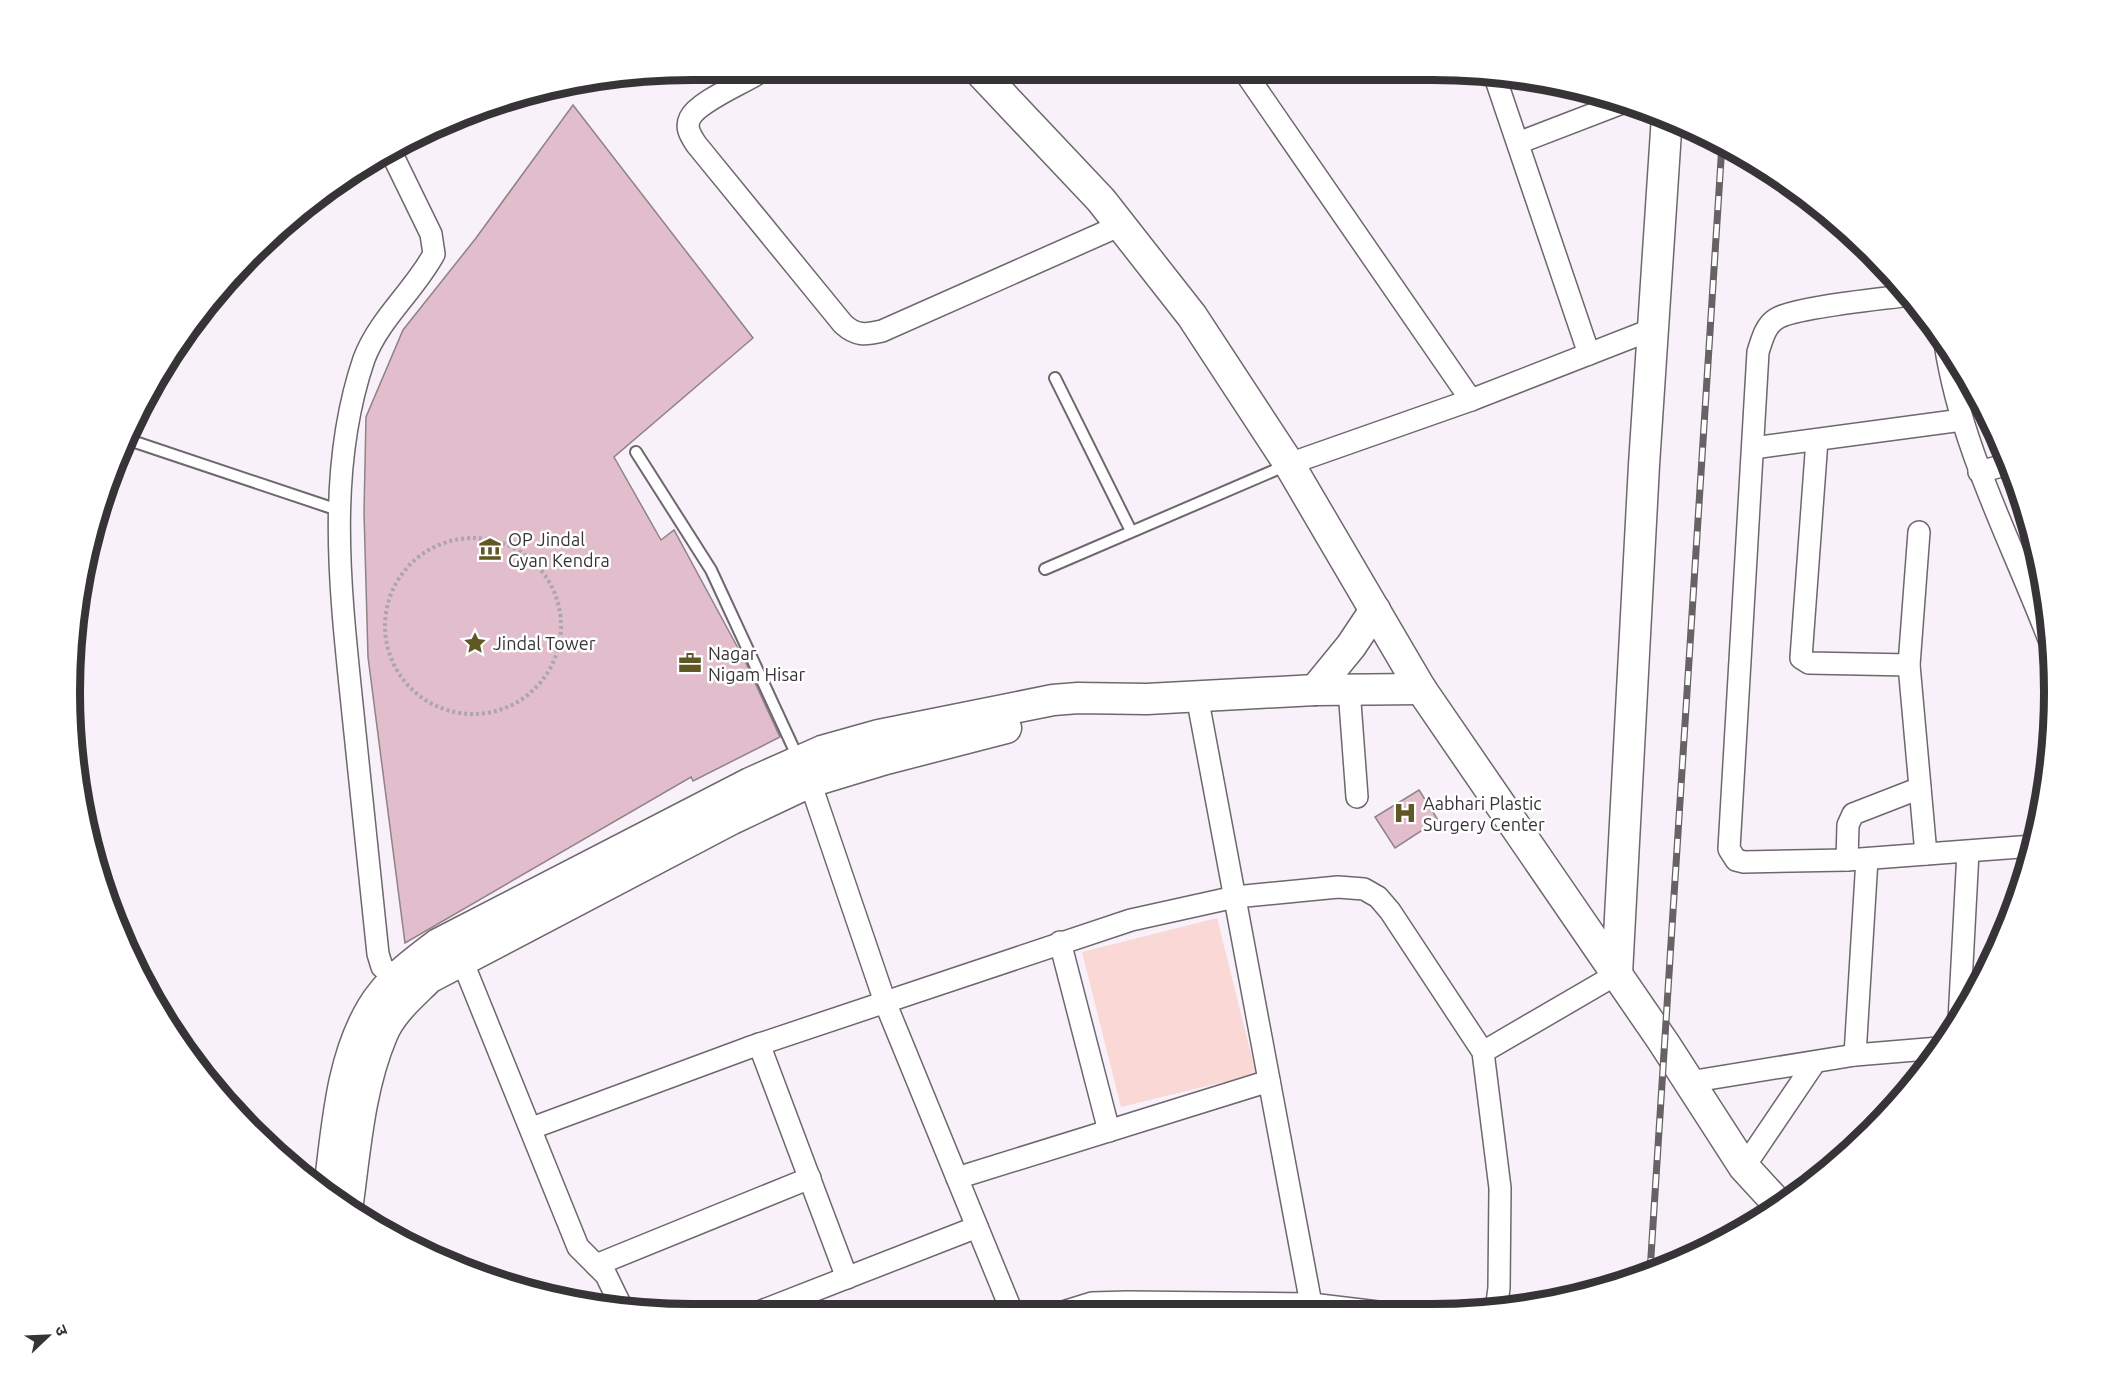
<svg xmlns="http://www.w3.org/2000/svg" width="2124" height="1384" font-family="Ubuntu,'Noto Sans Devanagari',sans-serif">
<rect width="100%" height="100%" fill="#f9f1f9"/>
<polygon fill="#f9d8d6" points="1217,918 1256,1074 1121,1107 1082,952"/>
<g fill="#e2bdcb" stroke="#8e8387" stroke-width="1.5">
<polygon points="573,105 753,338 614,457 661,540 674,530 745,661 780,737 693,781 691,777 405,943 368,657 364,512 366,417 403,330 476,238"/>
<polygon points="1419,790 1438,820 1395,848 1375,817"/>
</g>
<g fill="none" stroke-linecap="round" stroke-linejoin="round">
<g stroke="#6e676e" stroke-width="14">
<g id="lane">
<polyline points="1055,378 1131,531"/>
<polyline points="126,439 338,510"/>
<polyline points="636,452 711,570 799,760"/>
<polyline points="1045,569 1287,465"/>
</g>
</g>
<g stroke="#6e676e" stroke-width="24">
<g id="street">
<path d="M757 74C741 84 698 102 690 118 685 128 691 136 696 144L843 324C856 336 865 335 882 331L1121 225"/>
<polyline points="1246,74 1471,400"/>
<polyline points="1494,74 1589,354"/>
<polyline points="1518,143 1622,103"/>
<path d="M391 152 431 234 434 254C414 291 379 319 364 359 325 473 341 597 353 714 362 794 370 874 378 954L382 967 407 986"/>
<path d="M1910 295C1883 299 1794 307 1776 319 1765 326 1762 340 1758 352L1729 849 1736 860 1744 862 1847 860 2033 846"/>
<path d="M1945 343C1961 451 2015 548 2053 650"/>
<polyline points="1817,440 1801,658 1809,663 1909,665"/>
<polyline points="1753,448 1962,420"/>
<polyline points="1289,464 1471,400 1653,329"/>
<polyline points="1979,472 2009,464"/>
<polyline points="1919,532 1909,665 1926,854"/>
<polyline points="1349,689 1357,797"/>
<polyline points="1197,696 1311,1304"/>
<polyline points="810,782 885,1002 1012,1312"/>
<polyline points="1847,860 1848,825 1853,814 1920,788"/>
<polyline points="1060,942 1109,1131"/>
<polyline points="457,948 578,1247 606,1275 623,1310"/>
<polyline points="1959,1021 1968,852"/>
<polyline points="759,1044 847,1278"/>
<polyline points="1483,1052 1617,974"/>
<polyline points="1855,1055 1867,859"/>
<polyline points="1689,1082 1855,1055 1939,1048"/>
<polyline points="532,1128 748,1048 1131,920 1235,897 1338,887 1364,889 1378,897 1390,911 1483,1052 1500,1188 1499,1288 1496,1310"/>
<polyline points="1744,1167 1815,1062"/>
<polyline points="957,1178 1269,1081"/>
<polyline points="596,1265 810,1178"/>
<polyline points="764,1310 977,1227"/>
<polyline points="1063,1312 1092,1303 1128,1302 1311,1304 1386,1313"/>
</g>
</g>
<g stroke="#6e676e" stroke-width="33">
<g id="secondary">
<polyline points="982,74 1101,200 1192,316 1289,464 1421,689 1664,1043 1744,1167 1780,1206"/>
<polyline points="1315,690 1351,646 1375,610"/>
<polyline points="1617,974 1644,465 1667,116"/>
<path d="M328 1196C337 1134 339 1063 372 1008 388 981 414 962 438 944L750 783 822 751 879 735 1053 700 1078 698 1147 699 1315 690 1421 689"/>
<path d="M347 1210C355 1153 359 1089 382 1035 391 1012 412 995 429 978L732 819 810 782 886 759 1006 728"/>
</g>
</g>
<circle stroke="#aca6ac" stroke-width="4" stroke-dasharray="3 3" stroke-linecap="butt" cx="473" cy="626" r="88"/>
<use href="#lane" stroke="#fff" stroke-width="10"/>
<use href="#street" stroke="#fff" stroke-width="21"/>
<use href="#secondary" stroke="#fff" stroke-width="30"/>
<g stroke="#666266" stroke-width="7">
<polyline id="rail" points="1650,1272 1722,144"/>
</g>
<use href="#rail" stroke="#fff" stroke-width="4.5" stroke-dasharray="14" stroke-linecap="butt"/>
</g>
<defs>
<g id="museum-bare" transform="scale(1.8)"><path d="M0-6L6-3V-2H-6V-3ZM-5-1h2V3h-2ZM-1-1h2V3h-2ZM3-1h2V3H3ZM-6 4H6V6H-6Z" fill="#605824" stroke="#fff" stroke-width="2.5" paint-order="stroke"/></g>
<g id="sight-bare" transform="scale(1.8)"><path d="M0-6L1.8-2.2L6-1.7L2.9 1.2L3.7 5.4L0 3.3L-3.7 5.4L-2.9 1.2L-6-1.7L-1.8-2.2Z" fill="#605824" stroke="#fff" stroke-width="2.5" paint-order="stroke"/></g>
<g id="office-bare" transform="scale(1.8)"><path d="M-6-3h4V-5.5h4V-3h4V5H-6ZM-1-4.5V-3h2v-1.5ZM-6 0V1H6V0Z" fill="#605824" stroke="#fff" stroke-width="2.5" paint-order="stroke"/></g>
<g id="hospital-bare" transform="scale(1.8)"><path d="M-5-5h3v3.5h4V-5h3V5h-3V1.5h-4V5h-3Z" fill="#605824" stroke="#fff" stroke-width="2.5" paint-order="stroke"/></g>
</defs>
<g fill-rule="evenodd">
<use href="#museum-bare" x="490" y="549"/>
<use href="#sight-bare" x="475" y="643"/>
<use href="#office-bare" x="690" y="663"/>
<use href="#hospital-bare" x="1405" y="813"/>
</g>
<g text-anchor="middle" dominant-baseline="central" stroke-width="5" stroke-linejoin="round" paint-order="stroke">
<g font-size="18" fill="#373437" stroke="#fff" text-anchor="start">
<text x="508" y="539">OP Jindal<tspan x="508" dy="21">Gyan Kendra</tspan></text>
<text x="493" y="643">Jindal Tower</text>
<text x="708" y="653">Nagar<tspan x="708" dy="21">Nigam Hisar</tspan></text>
<text x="1423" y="803">Aabhari Plastic<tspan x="1423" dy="21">Surgery Center</tspan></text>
</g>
</g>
<path d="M0 0H2124V1384H0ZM692 80H1432A612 612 0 0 1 2044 692V692A612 612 0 0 1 1432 1304H692A612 612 0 0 1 80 692V692A612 612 0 0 1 692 80Z" fill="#fff" fill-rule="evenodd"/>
<path fill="none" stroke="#373437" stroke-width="8" d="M692 80H1432A612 612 0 0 1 2044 692V692A612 612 0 0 1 1432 1304H692A612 612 0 0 1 80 692V692A612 612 0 0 1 692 80Z"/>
<g transform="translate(48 1336) rotate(67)" stroke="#ffffff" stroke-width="4.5" paint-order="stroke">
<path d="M0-4.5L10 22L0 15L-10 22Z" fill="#373437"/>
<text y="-9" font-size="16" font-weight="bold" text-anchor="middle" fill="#373437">उ</text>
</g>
</svg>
